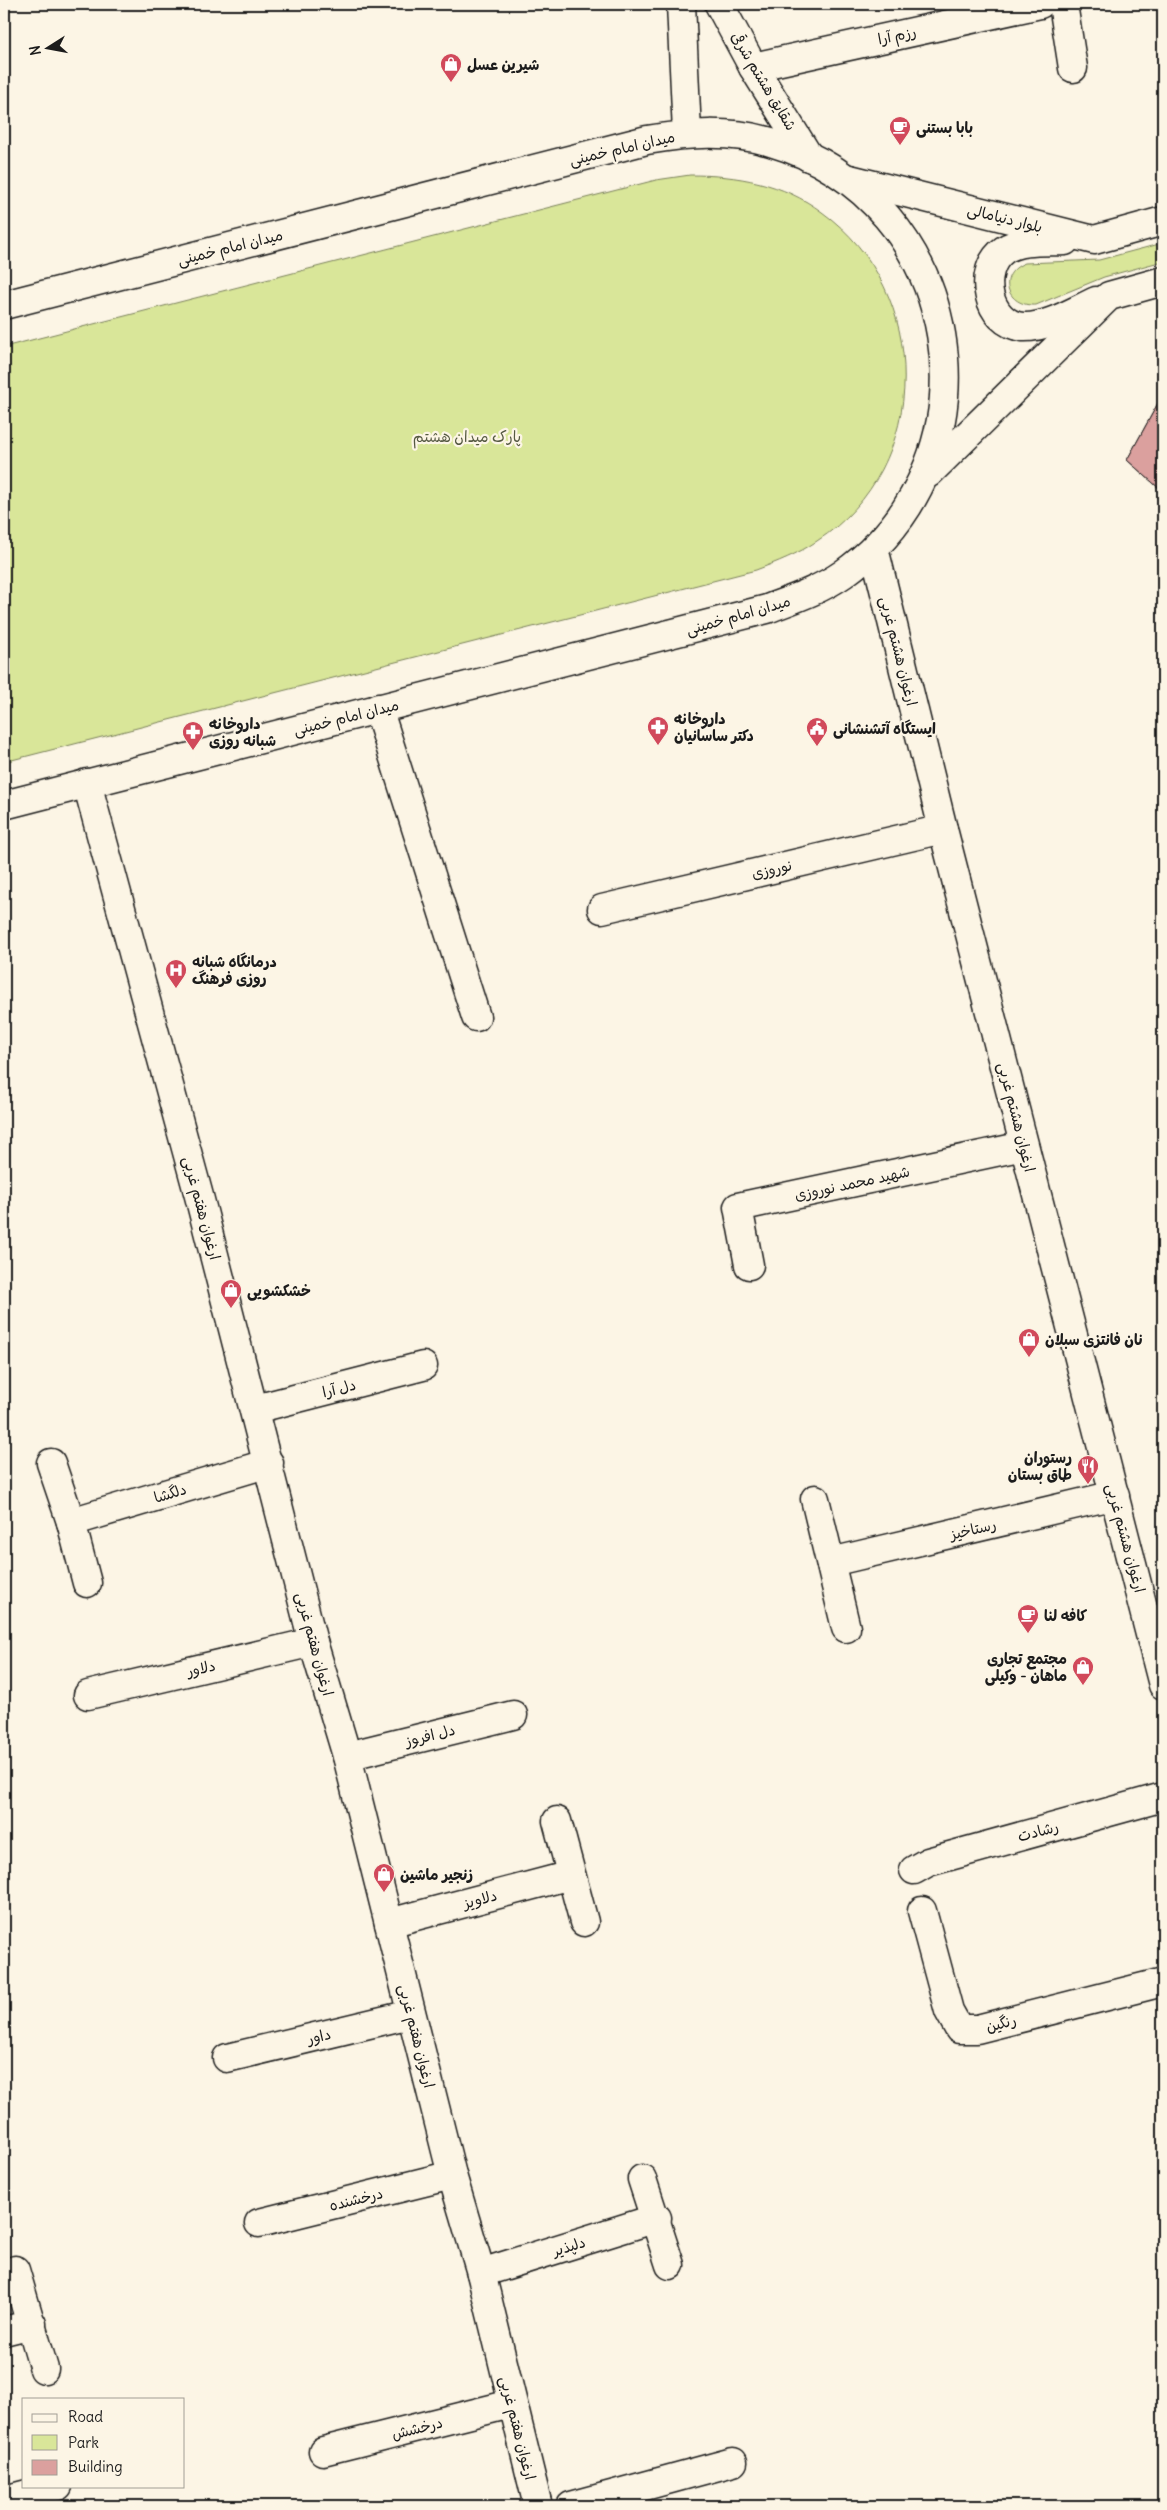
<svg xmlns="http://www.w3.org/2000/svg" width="1167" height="2510" font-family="Delius,'Playpen Sans Arabic',sans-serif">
<rect width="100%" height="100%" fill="#fcf5e5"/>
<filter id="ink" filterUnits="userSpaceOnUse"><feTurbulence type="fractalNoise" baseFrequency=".02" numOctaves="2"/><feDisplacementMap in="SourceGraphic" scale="10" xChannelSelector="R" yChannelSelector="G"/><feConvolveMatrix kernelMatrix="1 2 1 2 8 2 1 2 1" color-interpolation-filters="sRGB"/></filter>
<g filter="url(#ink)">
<g fill="#d9e699" stroke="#7a815a">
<path d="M690 175C737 175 783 183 822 212 932 291 933 466 817 541 798 554 777 562 756 570L4 762V347L656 180Z"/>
<path d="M1163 243V261L1104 277 1036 305C1006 307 996 274 1025 263L1099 260Z"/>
</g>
<g fill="#dba09e" stroke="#1c1c1c">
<polygon points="1163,394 1163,505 1160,489 1127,460"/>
<polygon points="1163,394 1163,505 1160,489 1127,460"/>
</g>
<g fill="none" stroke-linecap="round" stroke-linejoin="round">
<g stroke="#1c1c1c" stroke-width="31">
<g id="minor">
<polyline points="1063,4 1073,68"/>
<polyline points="753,67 1040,4"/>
<polyline points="378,708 476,1017"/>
<polyline points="87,783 199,1196 313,1642 347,1756 452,2175 481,2273 538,2506"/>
<polyline points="602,909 943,829"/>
<polyline points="749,1265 738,1207 1024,1146"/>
<polyline points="255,1409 423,1366"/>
<polyline points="51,1463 71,1522 87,1583"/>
<polyline points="815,1499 846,1628"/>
<polyline points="71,1522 269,1463"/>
<polyline points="831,1562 1115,1495"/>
<polyline points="88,1695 313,1642"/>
<polyline points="347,1756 513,1715"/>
<polyline points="557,1821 584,1922"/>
<polyline points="914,1870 928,1862 1163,1797"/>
<polyline points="922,1911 949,2011 959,2029 977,2029 1163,1982"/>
<polyline points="389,1923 571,1875"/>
<polyline points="227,2058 411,2014"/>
<polyline points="642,2179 670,2265"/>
<polyline points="259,2223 452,2175"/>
<polyline points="15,2270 44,2369"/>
<polyline points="481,2273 657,2218"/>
<polyline points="4,2331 32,2324"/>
<polyline points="323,2451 511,2404"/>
<polyline points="4,2500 58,2486"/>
<polyline points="571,2506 733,2462"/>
</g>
</g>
<g stroke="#1c1c1c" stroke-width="31">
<g id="tertiary">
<polyline points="681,4 687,133"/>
<polyline points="719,4 753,67 809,157"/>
<polyline points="874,548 943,829 1163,1685"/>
</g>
</g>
<g stroke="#1c1c1c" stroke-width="31">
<g id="secondary">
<polyline points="850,179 1094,240 1163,221"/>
<path d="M1065 241C1047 242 1020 239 1004 250 976 270 987 324 1023 327 1047 328 1074 311 1096 301"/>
<path d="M4 305 647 140C688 133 730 130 771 142 965 199 1007 457 843 574 820 590 793 599 767 609L4 805"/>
<polyline points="929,473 1109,296 1163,281"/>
</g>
</g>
<use href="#minor" stroke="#fcf5e5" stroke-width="28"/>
<use href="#tertiary" stroke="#fcf5e5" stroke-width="28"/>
<use href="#secondary" stroke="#fcf5e5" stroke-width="28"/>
</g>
</g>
<defs>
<g id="shop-pin" transform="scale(1.125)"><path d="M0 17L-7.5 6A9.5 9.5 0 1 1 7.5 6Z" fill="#d1495b" stroke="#fcf5e5"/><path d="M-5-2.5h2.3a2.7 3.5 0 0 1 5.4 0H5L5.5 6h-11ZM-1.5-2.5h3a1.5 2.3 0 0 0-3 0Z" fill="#fff"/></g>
<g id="cafe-pin" transform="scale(1.125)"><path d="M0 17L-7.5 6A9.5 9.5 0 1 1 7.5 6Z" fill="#d1495b" stroke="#fcf5e5"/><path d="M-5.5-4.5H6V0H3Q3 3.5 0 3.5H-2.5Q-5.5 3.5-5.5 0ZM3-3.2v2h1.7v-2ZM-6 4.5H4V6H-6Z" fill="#fff"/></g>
<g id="pharmacy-pin" transform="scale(1.125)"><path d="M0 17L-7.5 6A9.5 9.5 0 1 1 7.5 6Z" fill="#d1495b" stroke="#fcf5e5"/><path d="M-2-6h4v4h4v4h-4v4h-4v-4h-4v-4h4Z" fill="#fff"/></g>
<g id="civic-pin" transform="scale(1.125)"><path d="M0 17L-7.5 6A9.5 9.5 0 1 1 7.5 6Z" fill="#d1495b" stroke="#fcf5e5"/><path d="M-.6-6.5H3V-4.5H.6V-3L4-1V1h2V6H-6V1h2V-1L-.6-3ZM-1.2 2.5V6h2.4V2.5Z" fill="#fff"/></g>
<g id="hospital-pin" transform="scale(1.125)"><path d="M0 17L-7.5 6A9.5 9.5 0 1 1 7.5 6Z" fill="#d1495b" stroke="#fcf5e5"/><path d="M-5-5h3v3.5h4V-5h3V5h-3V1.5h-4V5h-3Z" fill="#fff"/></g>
<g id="restaurant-pin" transform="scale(1.125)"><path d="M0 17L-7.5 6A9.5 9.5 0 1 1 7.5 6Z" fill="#d1495b" stroke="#fcf5e5"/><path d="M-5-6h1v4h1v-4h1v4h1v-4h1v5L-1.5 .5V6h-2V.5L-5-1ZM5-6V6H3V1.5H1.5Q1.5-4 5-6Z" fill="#fff"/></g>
</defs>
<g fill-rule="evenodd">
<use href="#shop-pin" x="451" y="64"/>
<use href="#cafe-pin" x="900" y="127"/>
<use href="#pharmacy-pin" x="658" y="727"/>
<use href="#civic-pin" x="817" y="728"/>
<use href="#pharmacy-pin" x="193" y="732"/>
<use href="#hospital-pin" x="176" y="970"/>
<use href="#shop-pin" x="231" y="1290"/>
<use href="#shop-pin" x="1029" y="1339"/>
<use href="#restaurant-pin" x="1088" y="1466"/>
<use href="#cafe-pin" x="1028" y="1615"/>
<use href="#shop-pin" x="1083" y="1667"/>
<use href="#shop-pin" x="384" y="1874"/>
</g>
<g text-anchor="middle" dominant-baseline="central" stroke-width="4.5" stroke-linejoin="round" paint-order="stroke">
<g font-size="15" fill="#1c1c1c" stroke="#fcf5e5">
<text transform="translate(897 35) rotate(-12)">رزم آرا</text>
<text transform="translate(764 81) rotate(59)">شقایق هشتم شرقی</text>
<text transform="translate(622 148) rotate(-13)">میدان امام خمینی</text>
<text transform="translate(1005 218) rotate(14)">بلوار دنیامالی</text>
<text transform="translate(230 247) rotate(-14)">میدان امام خمینی</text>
<text transform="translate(738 615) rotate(-16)">میدان امام خمینی</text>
<text transform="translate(899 651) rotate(76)">ارغوان هشتم غربی</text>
<text transform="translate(346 717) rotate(-14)">میدان امام خمینی</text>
<text transform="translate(772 869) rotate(-13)">نوروزی</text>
<text transform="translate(1017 1117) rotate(76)">ارغوان هشتم غربی</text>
<text transform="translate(852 1183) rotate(-12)">شهید محمد نوروزی</text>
<text transform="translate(202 1208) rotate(75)">ارغوان هفتم غربی</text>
<text transform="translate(339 1388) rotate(-14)">دل آرا</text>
<text transform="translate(170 1493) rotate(-17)">دلگشا</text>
<text transform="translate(973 1529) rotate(-13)">رستاخیز</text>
<text transform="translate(1126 1538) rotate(75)">ارغوان هشتم غربی</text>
<text transform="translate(315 1644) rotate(75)">ارغوان هفتم غربی</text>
<text transform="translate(201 1668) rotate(-13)">دلاور</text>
<text transform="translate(430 1735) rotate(-14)">دل افروز</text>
<text transform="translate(1038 1831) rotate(-15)">رشادت</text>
<text transform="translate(480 1899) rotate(-15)">دلاویز</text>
<text transform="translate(1001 2023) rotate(-14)">رنگین</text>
<text transform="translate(319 2036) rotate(-14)">داور</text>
<text transform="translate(417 2036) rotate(76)">ارغوان هفتم غربی</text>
<text transform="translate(356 2199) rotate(-14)">درخشنده</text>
<text transform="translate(569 2246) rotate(-17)">دلپذیر</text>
<text transform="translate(417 2428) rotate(-14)">درخشش</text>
<text transform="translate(518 2428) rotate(76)">ارغوان هفتم غربی</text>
</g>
<g font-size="15" font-weight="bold" fill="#1c1c1c" stroke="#fcf5e5" text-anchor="start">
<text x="467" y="64">شیرین عسل</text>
<text x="916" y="127">بابا بستنی</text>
<text x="674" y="718">داروخانه<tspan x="674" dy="17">دکتر ساسانیان</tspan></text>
<text x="209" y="723">داروخانه<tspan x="209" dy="17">شبانه روزی</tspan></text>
<text x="833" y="728">ایستگاه آتشنشانی</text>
<text x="192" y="961">درمانگاه شبانه<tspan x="192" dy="17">روزی فرهنگ</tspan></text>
<text x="247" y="1290">خشکشویی</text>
<text x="1045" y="1339">نان فانتزی سبلان</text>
<text x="1072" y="1457" text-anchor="end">رستوران<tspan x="1072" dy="17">طاق بستان</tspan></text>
<text x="1044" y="1615">کافه لنا</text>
<text x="1067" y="1658" text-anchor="end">مجتمع تجاری<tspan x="1067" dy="17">ماهان - وکیلی</tspan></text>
<text x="400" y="1874">زنجیر ماشین</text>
</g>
<g font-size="15" fill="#555942" stroke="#fcf5e5">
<text x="467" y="436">پارک میدان هشتم</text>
</g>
</g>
<rect width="1167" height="2510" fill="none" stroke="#fcf5e5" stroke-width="20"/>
<rect x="10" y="10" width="1147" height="2490" fill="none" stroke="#1c1c1c" stroke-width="2" filter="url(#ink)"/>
<rect x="22" y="2398" width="162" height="90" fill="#fcf5e5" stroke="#a29e95"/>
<rect x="32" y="2414" width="25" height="8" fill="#fcf5e5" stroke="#a29e95"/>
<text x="68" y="2422" font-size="15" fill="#1c1c1c">Road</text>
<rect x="32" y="2435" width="25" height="15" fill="#d9e699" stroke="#a29e95"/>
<text x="68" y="2448" font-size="15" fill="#1c1c1c">Park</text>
<rect x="32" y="2460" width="25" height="15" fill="#dba09e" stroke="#a29e95"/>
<text x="68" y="2472" font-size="15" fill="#1c1c1c">Building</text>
<g transform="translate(48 48) rotate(259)" stroke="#fcf5e5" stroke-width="4" paint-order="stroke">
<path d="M0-4L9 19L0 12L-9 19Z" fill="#1c1c1c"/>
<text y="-8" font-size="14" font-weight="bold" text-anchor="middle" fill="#1c1c1c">N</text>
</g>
</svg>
